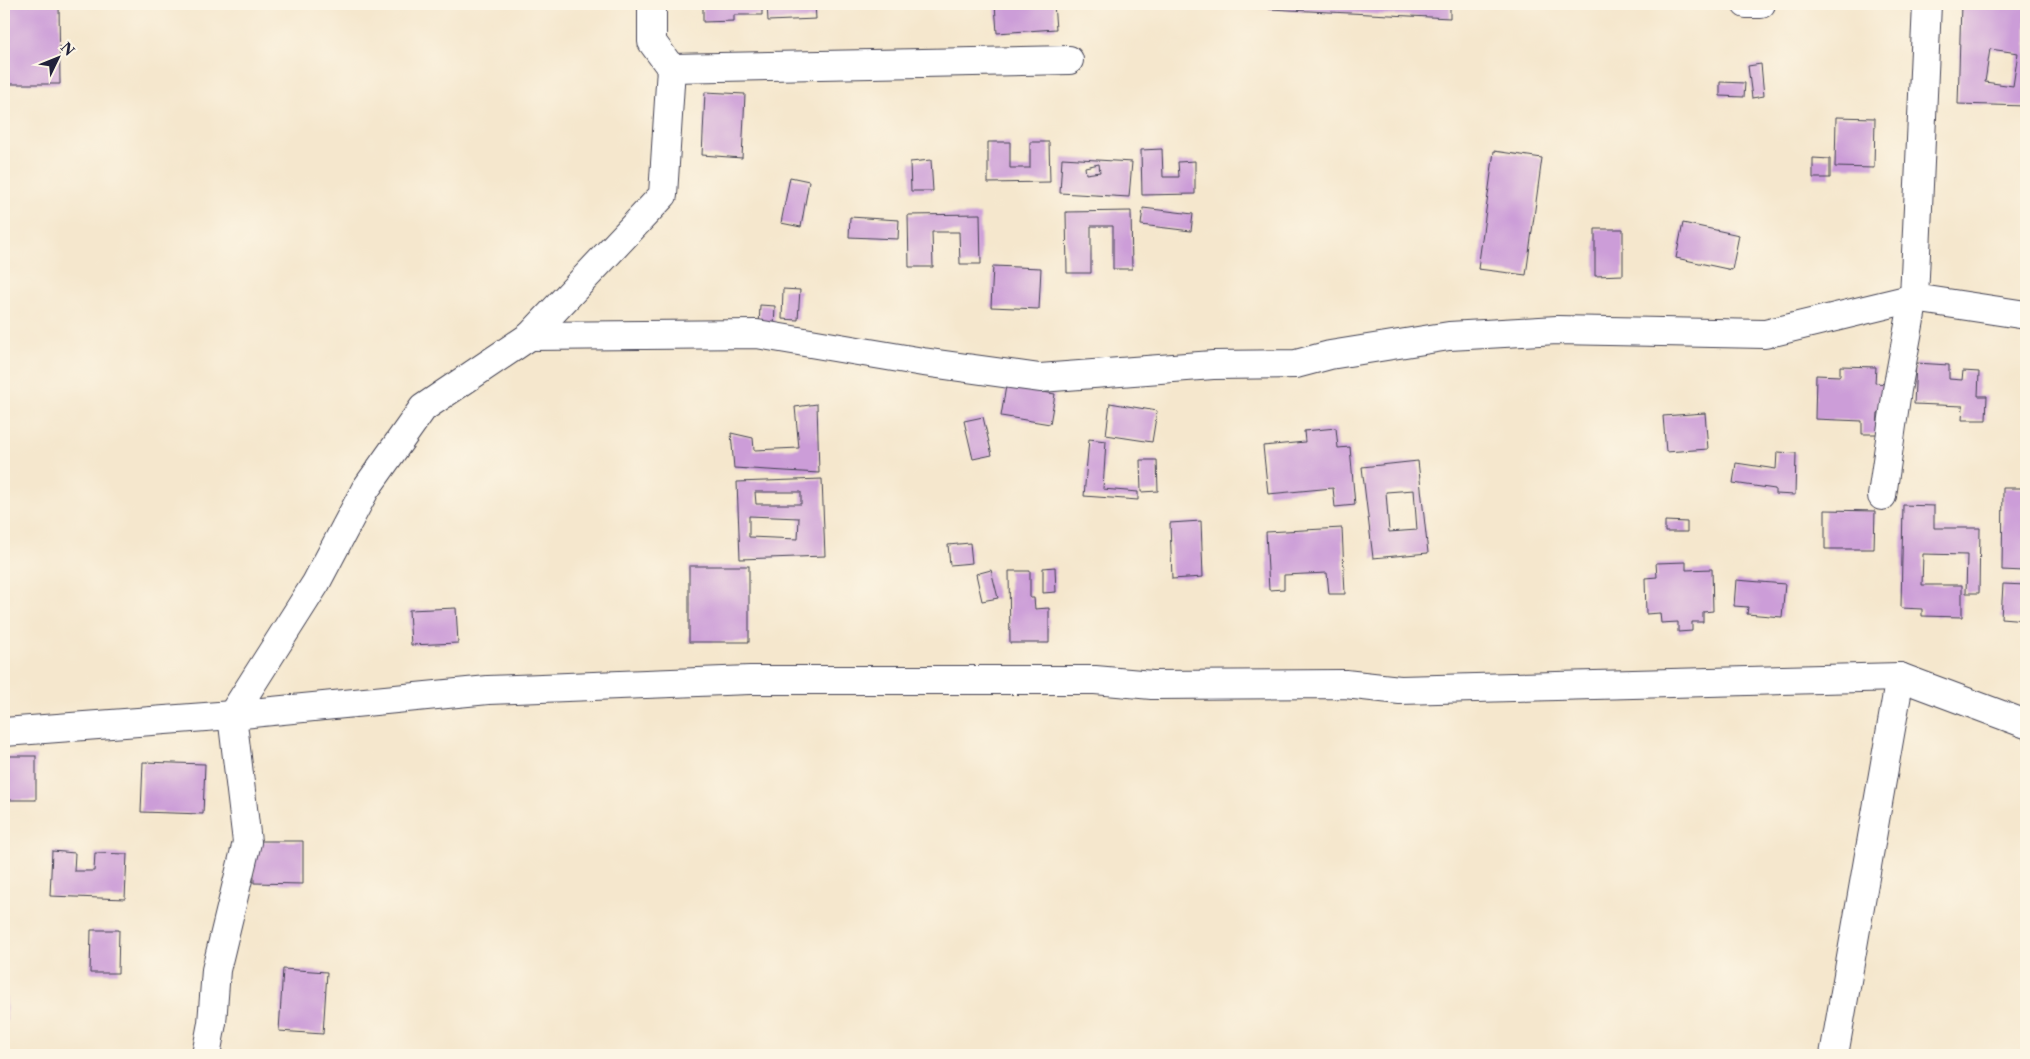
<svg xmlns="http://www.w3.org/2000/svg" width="2030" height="1059" font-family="'Libre Caslon Text',serif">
<rect width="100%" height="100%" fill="#fcf5e5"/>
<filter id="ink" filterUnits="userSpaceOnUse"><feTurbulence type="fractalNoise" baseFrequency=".02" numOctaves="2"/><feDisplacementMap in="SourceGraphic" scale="10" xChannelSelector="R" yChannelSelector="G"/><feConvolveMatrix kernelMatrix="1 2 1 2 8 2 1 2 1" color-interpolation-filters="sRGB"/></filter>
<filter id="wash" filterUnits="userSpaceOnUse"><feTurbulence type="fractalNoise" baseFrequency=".0096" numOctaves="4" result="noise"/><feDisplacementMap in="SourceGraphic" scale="20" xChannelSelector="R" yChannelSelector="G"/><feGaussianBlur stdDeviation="1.12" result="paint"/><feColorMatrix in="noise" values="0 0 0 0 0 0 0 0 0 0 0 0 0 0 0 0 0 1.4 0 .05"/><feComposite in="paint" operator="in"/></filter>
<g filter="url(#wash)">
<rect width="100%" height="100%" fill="#f5e7cd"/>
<g id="blocks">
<g fill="#cc9dd8" fill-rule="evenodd">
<polygon points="6,4 59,4 60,84 7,84"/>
<polygon points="703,4 762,4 762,15 734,15 734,21 703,22"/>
<polygon points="767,4 815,4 816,19 768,21"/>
<polygon points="995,4 1054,4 1056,29 997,33"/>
<polygon points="1269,4 1450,4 1450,18 1269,9"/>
<path d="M1961 4 2026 6V106L1958 104ZM1990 49 2018 53 2013 86 1985 82Z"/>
<polygon points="1761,64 1764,96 1752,98 1748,66"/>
<polygon points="1720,82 1745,83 1744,97 1720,96"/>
<polygon points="705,92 745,94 742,158 702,155"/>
<polygon points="1836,117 1875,118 1874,168 1835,167"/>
<polygon points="988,142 1010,142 1010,168 1030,168 1030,142 1049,142 1050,182 988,183"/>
<polygon points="1162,149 1163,177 1179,177 1178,162 1195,161 1195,194 1142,195 1141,150"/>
<polygon points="1494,151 1542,158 1526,275 1478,269"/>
<path d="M1062 158 1132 162 1129 197 1060 193ZM1099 164 1100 172 1086 174 1085 167Z"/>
<polygon points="1813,158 1830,159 1830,178 1813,178"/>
<polygon points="931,160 933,191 911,191 910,162"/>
<polygon points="790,177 809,181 801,227 781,223"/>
<polygon points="1143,208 1193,214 1191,231 1141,225"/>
<polygon points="1131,211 1132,269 1113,269 1113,226 1091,226 1091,273 1067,273 1066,212"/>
<polygon points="980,214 981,264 960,264 959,232 932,232 933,267 909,267 908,215"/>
<polygon points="850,217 899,220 898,239 849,237"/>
<polygon points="1683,223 1739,235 1732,270 1676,258"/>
<polygon points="1595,229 1623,229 1623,275 1595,276"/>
<polygon points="993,266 1041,268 1039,309 991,307"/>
<polygon points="783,289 800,290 798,320 782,319"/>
<polygon points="760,305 775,306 774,328 759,327"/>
<polygon points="1916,363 1949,365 1949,379 1962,380 1963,371 1979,372 1978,396 1987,396 1986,420 1962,420 1963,406 1914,404"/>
<polygon points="1840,366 1876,367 1875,383 1887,384 1886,414 1878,413 1877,434 1862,434 1862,421 1815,419 1816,375 1840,376"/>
<polygon points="1006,386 1055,394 1050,424 1001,416"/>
<polygon points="1110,403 1157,411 1152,442 1106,435"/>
<polygon points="817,404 819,473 734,468 731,433 753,438 754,450 799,448 795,407"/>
<polygon points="1705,413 1708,449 1666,452 1663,416"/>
<polygon points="983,417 992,455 973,459 964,421"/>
<polygon points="1336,428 1338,448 1350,447 1355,505 1335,507 1333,488 1268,494 1263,446 1305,442 1304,431"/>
<polygon points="1089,439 1106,441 1103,489 1138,492 1138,500 1084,496"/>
<polygon points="1777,452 1796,453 1795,495 1775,494 1775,489 1733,483 1736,463 1776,469"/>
<polygon points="1140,460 1157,460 1158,491 1141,492"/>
<path d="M1418 461 1428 553 1373 558 1362 467ZM1414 490 1417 530 1389 532 1386 492Z"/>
<path d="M822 479 825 556 740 559 737 482ZM755 492H801V504H756ZM749 516 799 518 798 539 749 537Z"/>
<polygon points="2003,488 2026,488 2024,571 2002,570"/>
<polygon points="1903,505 1934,506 1934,528 1980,528 1979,593 1966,593 1967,555 1923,554 1922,585 1962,585 1962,617 1922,616 1922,609 1901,608"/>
<polygon points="1825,510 1875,511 1874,549 1825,549"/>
<polygon points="1201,521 1203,577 1172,579 1170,523"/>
<polygon points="1665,521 1687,522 1687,532 1665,532"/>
<polygon points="1342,528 1345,594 1329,594 1327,573 1284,575 1284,589 1269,590 1266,532"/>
<polygon points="970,543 972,563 950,565 948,545"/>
<polygon points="1686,562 1686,570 1712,569 1713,611 1703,612 1703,622 1692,622 1692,631 1678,632 1678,622 1661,623 1660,613 1646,614 1645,578 1657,577 1656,563"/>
<rect x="689" y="566" width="60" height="76"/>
<polygon points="1055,567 1056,592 1043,593 1043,568"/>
<polygon points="991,570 998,598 982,601 976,574"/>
<polygon points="1009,571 1030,571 1030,598 1034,598 1035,609 1049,608 1049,643 1010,643"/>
<polygon points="1736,580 1785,584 1782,617 1747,614 1748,607 1734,606"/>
<polygon points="2003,584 2026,585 2026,620 2001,618"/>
<polygon points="456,608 458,643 411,645 409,610"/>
<rect x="4" y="756" width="32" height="44"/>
<polygon points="143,762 205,764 203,814 141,812"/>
<polygon points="253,841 303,841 303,884 254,883"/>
<polygon points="52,851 75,853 74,871 94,871 95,853 127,854 125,899 50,896"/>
<polygon points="91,930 119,930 118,973 90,973"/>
<polygon points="4,959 5,959 7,1021 4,1021"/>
<polygon points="283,969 327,972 323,1034 279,1031"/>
</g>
</g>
</g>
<g filter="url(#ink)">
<use href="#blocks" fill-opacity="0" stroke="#424051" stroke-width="1"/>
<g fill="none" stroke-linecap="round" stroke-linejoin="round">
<g stroke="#424051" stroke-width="30">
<g id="minor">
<polyline points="652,4 652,42 671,68"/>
<polyline points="1746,4 1761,4"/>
<polyline points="530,336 757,334 923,362 1040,378 1213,365 1296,364 1330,355 1449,336 1557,330 1765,334 1914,298 2026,315"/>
<polyline points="1882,496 1897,390 1914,298 1927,4"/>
<polyline points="4,732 232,715 488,690 750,680 1095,680 1152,685 1345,684 1400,690 1900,677 2026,724"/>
<polyline points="206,1055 212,1023 216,970 247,842 232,715 316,583 365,490 423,408 530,336 663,195 671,68 1069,60"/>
<polyline points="1834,1055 1900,677"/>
</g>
</g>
<use href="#minor" stroke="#fff" stroke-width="28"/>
</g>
</g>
<rect width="2030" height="1059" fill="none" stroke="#fcf5e5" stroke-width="20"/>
<g transform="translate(58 58) rotate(47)" stroke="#fcf5e5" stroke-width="4" paint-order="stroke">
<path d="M0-4L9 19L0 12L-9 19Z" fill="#22223b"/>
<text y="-8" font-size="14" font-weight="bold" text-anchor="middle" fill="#22223b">N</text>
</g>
</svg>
